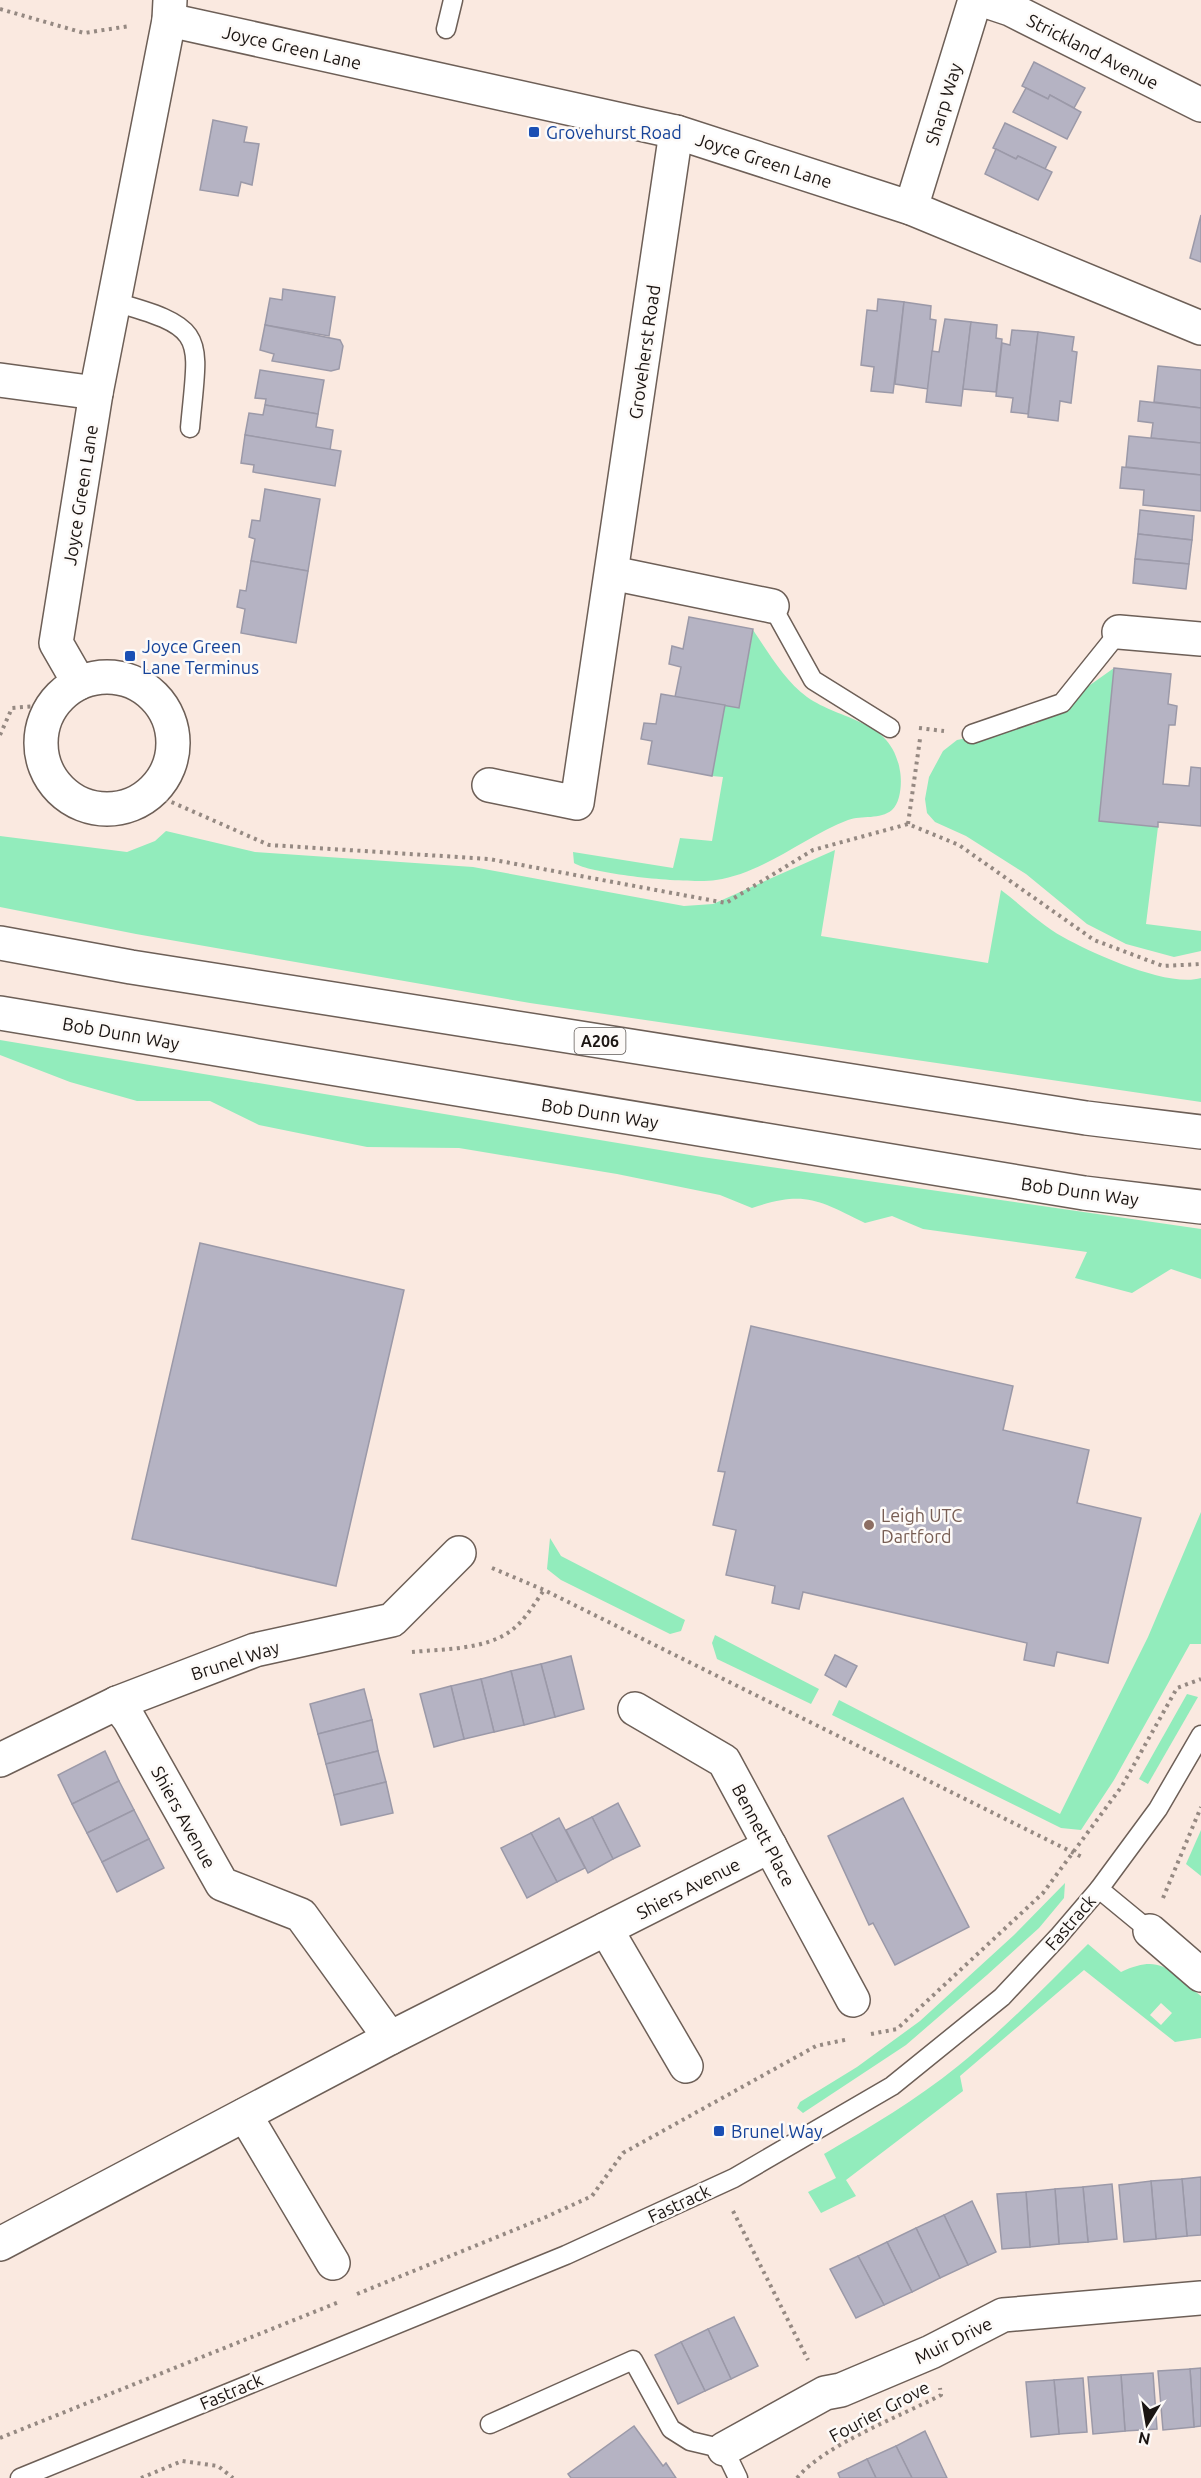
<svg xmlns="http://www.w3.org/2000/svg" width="1201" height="2478" font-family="Ubuntu,sans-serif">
<rect width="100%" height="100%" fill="#fae9e0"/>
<g fill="#92ecbc" fill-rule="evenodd">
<path d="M753 630C768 652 785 681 807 697 843 722 892 719 900 771 902 782 901 802 892 810 880 820 862 815 848 820 804 837 764 873 716 880 692 884 593 875 574 863L573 852 673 868 680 838 712 841 723 777 712 776 725 705 739 708Z"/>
<polygon points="1114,668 1099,820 1158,827 1146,924 1201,931 1201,951 1174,957 1126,944 1087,924 1026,874 966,836 935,822 927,813 925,799 929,777 943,751 957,740 1035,724"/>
<path d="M166 831 255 852 473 867 684 906 713 904 835 850 821 936 988 963 1001 890C1021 905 1041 925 1063 937 1093 954 1169 988 1201 978V1102L530 1003 136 934 0 907V836L127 852 155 841Z"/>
<path d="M0 1040 702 1157 1201 1229V1279L1171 1269 1132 1293 1075 1278 1087 1252 923 1229 892 1216 865 1223C818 1200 805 1190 752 1208L720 1195 617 1174 459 1148 367 1147 259 1125 210 1101H137L70 1082 0 1055Z"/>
<polygon points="1201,1512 1201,1644 1190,1644 1114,1780 1081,1830 1061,1828 832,1715 839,1700 1060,1814 1148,1637"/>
<polygon points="550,1538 561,1556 685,1620 681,1631 670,1634 561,1580 547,1569"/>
<polygon points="715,1635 819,1689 811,1704 717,1659 712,1643"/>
<polygon points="1187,1694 1198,1697 1148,1784 1139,1779"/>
<polygon points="1201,1830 1201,1876 1186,1864"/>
<polygon points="1065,1883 1064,1898 1039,1928 987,1975 906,2045 803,2113 797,2108 800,2102 857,2067 920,2021 1014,1935"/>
<path d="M1088 1944 1121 1972C1162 1953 1169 1971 1201 1996V2038L1175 2042 1084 1970 960 2076 963 2091 846 2180 856 2196 821 2213 808 2192 836 2178 824 2154C870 2127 916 2100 958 2066 1004 2029 1046 1986 1088 1944ZM1161 2003 1172 2013 1161 2025 1150 2015Z"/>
</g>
<g fill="#b5b3c3" stroke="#9b99a8" stroke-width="1.5">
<polygon points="1034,62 1085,88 1074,108 1050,95 1048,99 1022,86"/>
<polygon points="1026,88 1048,99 1050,95 1081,112 1067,139 1013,112"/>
<polygon points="213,120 247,127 244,142 259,144 252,185 241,182 238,196 200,190"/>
<polygon points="1005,123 1056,147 1045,169 1018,156 1016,159 993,148"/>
<polygon points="996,149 1016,159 1018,156 1052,172 1038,200 985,174"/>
<polygon points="1201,215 1201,262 1190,258"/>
<polygon points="283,289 335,297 329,336 265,325 270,298 282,300"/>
<polygon points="878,299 904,302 893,393 871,391 874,367 861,365 867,310 877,311"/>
<polygon points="904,302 931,306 930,319 936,320 928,389 895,384"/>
<polygon points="945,319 971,322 961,406 926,402 932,351 939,352"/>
<polygon points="971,322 997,325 996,338 1002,339 996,392 963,389"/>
<polygon points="265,325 340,340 343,346 339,369 331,371 272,361 274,354 260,350"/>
<polygon points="1012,330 1038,332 1028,414 1011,412 1013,398 996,396 1002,343 1010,345"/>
<polygon points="1038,332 1074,337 1072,351 1077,352 1071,403 1060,401 1058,421 1028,417"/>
<polygon points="1158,366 1201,370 1201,408 1154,402"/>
<polygon points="260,370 324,380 318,414 265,405 266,399 255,398"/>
<polygon points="1140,401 1201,408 1201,443 1151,438 1153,423 1138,421"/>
<polygon points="265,405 318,414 316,427 333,430 330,450 245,435 249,413 263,415"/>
<polygon points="245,435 341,451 335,486 253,472 254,465 241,463"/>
<polygon points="1129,436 1201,443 1201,475 1126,467"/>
<polygon points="1122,467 1201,475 1201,511 1143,505 1144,490 1120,488"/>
<polygon points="265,489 320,499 308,571 251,561 255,539 249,537 252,520 260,521"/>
<polygon points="1140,510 1194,516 1192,540 1138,534"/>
<polygon points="1138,534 1192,540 1189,564 1135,559"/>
<polygon points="1135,559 1189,564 1186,589 1133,583"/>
<polygon points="251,561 308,571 296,643 241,633 245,609 237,607 240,590 246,591"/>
<polygon points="689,617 753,629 739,708 675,697 681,667 669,664 672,646 683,649"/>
<polygon points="1114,668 1171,674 1168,704 1177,706 1175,725 1169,725 1163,784 1189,786 1191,767 1201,768 1201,826 1158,822 1158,827 1099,821"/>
<polygon points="661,694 725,705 712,776 648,764 652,741 641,739 644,723 656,724"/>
<polygon points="200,1243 404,1290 336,1586 132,1539"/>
<polygon points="751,1326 1013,1386 1003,1430 1089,1450 1077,1503 1141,1518 1108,1663 1057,1652 1054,1666 1024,1660 1027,1643 803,1592 799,1609 772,1603 775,1586 726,1575 736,1530 713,1525 725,1472 718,1471"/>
<polygon points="835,1655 857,1666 846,1687 825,1675"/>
<polygon points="571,1656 584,1709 555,1717 541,1664"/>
<polygon points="541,1664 555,1717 524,1725 511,1671"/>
<polygon points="511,1671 524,1725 494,1732 481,1679"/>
<polygon points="481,1679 494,1732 464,1739 451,1686"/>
<polygon points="451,1686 464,1739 434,1747 420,1694"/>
<polygon points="364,1689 372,1720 318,1734 310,1704"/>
<polygon points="372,1720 378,1751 326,1764 318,1734"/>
<polygon points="105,1751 119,1781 72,1804 58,1775"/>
<polygon points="378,1751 386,1782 334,1795 326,1764"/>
<polygon points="119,1781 134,1810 87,1833 72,1804"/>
<polygon points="386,1782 393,1813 341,1825 334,1795"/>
<polygon points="903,1798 969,1927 895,1965 873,1923 869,1925 828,1836"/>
<polygon points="618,1803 640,1846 613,1859 592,1817"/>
<polygon points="134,1810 149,1839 102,1862 87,1833"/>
<polygon points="592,1817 613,1859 588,1873 566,1830"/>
<polygon points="559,1818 585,1868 557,1882 531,1833"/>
<polygon points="531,1833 557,1882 527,1898 501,1848"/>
<polygon points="149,1839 164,1868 117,1892 102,1862"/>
<polygon points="1201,2177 1201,2235 1187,2236 1182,2179"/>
<polygon points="1182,2179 1187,2236 1156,2239 1151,2181"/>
<polygon points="1151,2181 1156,2239 1124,2242 1119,2185"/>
<polygon points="1112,2184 1117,2239 1088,2242 1083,2187"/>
<polygon points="1083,2187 1088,2242 1059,2244 1055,2189"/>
<polygon points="1055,2189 1059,2244 1030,2247 1026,2192"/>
<polygon points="1026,2192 1030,2247 1002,2249 997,2194"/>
<polygon points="972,2201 996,2252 968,2265 944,2215"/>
<polygon points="944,2215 968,2265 940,2278 916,2228"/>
<polygon points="916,2228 940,2278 912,2292 887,2242"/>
<polygon points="887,2242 912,2292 884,2305 858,2256"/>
<polygon points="858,2256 884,2305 856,2318 830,2269"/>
<polygon points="734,2317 758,2366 731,2379 708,2329"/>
<polygon points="708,2329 731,2379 705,2391 681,2342"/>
<polygon points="681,2342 705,2391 678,2404 655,2355"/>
<polygon points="1201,2368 1201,2426 1194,2427 1190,2369"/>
<polygon points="1190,2369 1194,2427 1163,2430 1158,2371"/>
<polygon points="1153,2373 1157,2429 1125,2431 1121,2375"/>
<polygon points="1121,2375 1125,2431 1093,2434 1088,2377"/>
<polygon points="1083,2378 1087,2432 1059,2434 1054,2380"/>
<polygon points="1054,2380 1059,2434 1031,2437 1026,2382"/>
<polygon points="634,2426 663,2466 666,2463 676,2478 571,2478 568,2474"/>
<polygon points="925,2431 947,2478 912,2478 896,2446"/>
<polygon points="896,2446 912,2478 876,2478 867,2459"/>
<polygon points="867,2459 876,2478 840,2478 838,2473"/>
</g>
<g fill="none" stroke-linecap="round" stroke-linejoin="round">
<g stroke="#6d5f57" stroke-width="21">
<g id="service">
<polyline points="446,29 453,0"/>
<path d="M114 302C210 328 198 337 190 428"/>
<polyline points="772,606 813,680 890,728"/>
<polyline points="972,734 1062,703 1119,632"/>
<polyline points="1099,1889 1150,1931"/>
<polyline points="490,2424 633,2360 671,2429 690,2441 724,2449 738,2478"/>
<polyline points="20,2478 566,2255 734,2178 892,2086 1002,1997 1058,1937 1099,1889 1158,1809 1201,1735"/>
</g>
</g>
<g stroke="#6d5f57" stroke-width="36">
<g id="minor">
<polyline points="983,0 1010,9 1201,105"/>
<polyline points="169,20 676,132 911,208 1201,328"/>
<polyline points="911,208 975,0"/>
<polyline points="0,380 96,393"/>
<polyline points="612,573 772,606"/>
<polyline points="1119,632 1201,639"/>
<circle cx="107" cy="743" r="66"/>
<polyline points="79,683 56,643 96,393 169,20 170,0"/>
<polyline points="489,785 577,803 676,132"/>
<polyline points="117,1703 129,1719 222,1884 301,1915 390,2038"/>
<polyline points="635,1709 724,1761 853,2000"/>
<polyline points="0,1760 117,1703 255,1650 392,1620 459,1553"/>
<polyline points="606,1929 686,2066"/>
<polyline points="1150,1931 1201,1975"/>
<polyline points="245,2115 333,2263"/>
<polyline points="0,2244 390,2038 770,1846"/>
<polyline points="724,2449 825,2393 841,2390 931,2352 1003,2315 1201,2298"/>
</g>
</g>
<g stroke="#6d5f57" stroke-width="36">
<g id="primary">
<polyline points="0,943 131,967 1086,1118 1201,1132"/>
<polyline points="0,1013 1084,1193 1201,1207"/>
</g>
</g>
<g stroke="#958982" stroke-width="4" stroke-dasharray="3 4.5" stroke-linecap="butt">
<polyline points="0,9 84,33 130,26"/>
<polyline points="919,728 944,731"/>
<polyline points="0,735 12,708 49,705"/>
<polyline points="151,793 269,845 489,859 726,903 813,850 908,824 959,845 1094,940 1163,966 1201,964"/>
<polyline points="908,824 920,739"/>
<polyline points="492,1568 544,1590 1084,1858"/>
<path d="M412 1652C443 1649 486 1650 512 1630 525 1620 535 1603 544 1590"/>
<polyline points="1163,1898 1201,1807"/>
<polyline points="871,2034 897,2029 1043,1893 1122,1786 1177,1688 1201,1679"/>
<polyline points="733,2211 808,2360"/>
<polyline points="357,2294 546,2217 592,2196 623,2153 816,2046 849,2039"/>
<polyline points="0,2438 339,2302"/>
<polyline points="141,2478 182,2461 218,2466 233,2478"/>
<path d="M797 2478C824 2445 901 2416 941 2395L940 2388"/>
</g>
<use href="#service" stroke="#fff" stroke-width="18"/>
<use href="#minor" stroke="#fff" stroke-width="33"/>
<use href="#primary" stroke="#fff" stroke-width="33"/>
</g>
<g fill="#1a4fb4" stroke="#fdfaf8" stroke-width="2">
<rect x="528" y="126" width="12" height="12" rx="3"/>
<rect x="124" y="650" width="12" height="12" rx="3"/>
<rect x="713" y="2125" width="12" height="12" rx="3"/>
</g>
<circle fill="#8d6e63" stroke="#fdfaf8" stroke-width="2" cx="869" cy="1525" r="6"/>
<g text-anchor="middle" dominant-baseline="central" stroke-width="5" stroke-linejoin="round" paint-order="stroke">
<rect fill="#fdfaf8" stroke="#5f5a57" stroke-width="1.5" x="574.5" y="1028" width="51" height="26" rx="4.5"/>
<g font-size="16" font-weight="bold" fill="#1b1512">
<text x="600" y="1041">A206</text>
</g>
<g font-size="18" fill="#1b1512" stroke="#fdfaf8">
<text transform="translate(292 47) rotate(13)">Joyce Green Lane</text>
<text transform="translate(1093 51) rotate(27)">Strickland Avenue</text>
<text transform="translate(943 104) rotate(-73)">Sharp Way</text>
<text transform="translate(764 160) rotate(18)">Joyce Green Lane</text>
<text transform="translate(644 352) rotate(-82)">Groveherst Road</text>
<text transform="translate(80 495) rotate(-81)">Joyce Green Lane</text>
<text transform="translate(121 1033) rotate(10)">Bob Dunn Way</text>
<text transform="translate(600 1113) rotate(9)">Bob Dunn Way</text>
<text transform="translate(1080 1191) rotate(8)">Bob Dunn Way</text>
<text transform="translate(235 1660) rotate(-18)">Brunel Way</text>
<text transform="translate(184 1817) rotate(61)">Shiers Avenue</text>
<text transform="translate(764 1835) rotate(62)">Bennett Place</text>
<text transform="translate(688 1888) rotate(-27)">Shiers Avenue</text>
<text transform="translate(1070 1922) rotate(-49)">Fastrack</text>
<text transform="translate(679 2203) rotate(-25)">Fastrack</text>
<text transform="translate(953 2340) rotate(-26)">Muir Drive</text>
<text transform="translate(231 2391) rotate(-23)">Fastrack</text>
<text transform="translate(879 2411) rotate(-28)">Fourier Grove</text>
</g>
<g font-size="18" fill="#164399" stroke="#fdfaf8" text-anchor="start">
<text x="546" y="132">Grovehurst Road</text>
<text x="142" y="646">Joyce Green<tspan x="142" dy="21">Lane Terminus</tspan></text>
<text x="731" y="2131">Brunel Way</text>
</g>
<g font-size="18" fill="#785e54" stroke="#fdfaf8" text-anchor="start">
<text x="881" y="1515">Leigh UTC<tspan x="881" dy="21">Dartford</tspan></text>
</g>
</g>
<g transform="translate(1147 2424) rotate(191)" stroke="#fdfaf8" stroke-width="4.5" paint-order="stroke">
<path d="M0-4.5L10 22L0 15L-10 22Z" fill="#1b1512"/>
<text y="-9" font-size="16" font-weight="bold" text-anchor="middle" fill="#1b1512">N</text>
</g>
</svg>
